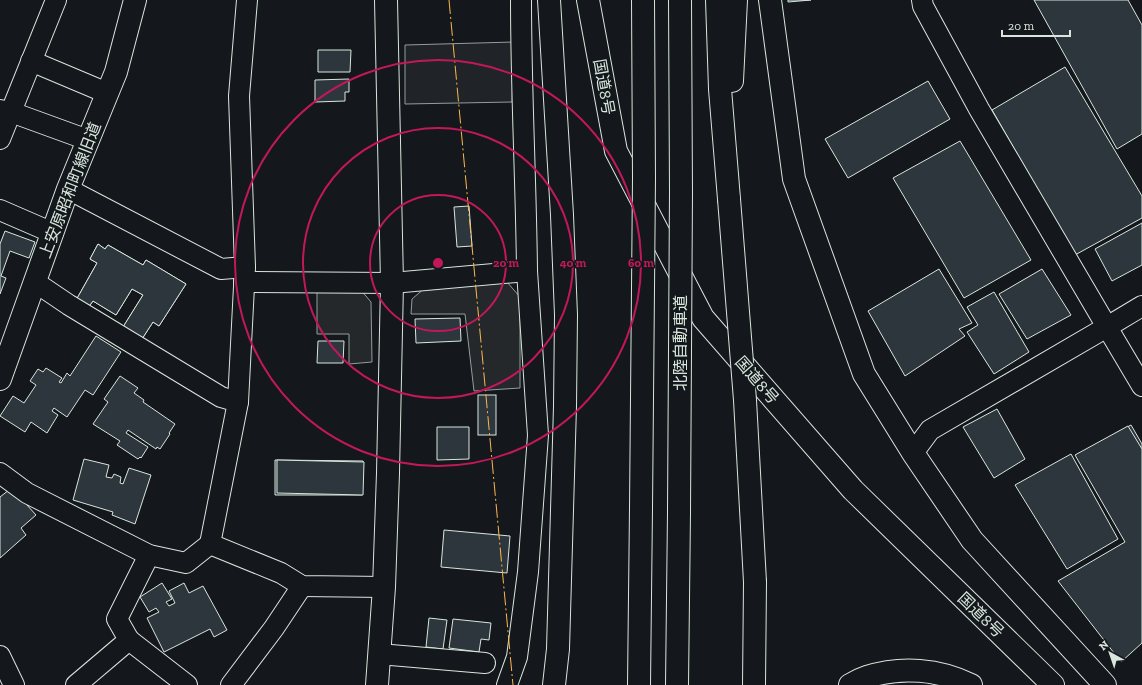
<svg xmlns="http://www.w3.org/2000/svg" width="1142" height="685" font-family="'Zilla Slab','Noto Sans JP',serif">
<rect width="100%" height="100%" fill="#14181c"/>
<polygon fill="#202428" stroke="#939e99" points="514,42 512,102 405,104 405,45"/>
<g fill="#24282b" stroke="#939e99">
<polygon points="507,282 520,297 520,388 474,391 465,314 411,314 412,299 426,287"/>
<polygon points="360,289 371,302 372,362 349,364 349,334 317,334 317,292"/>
</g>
<g fill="#2c363c" stroke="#d8e6dc">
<polygon points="788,0 811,0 788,2"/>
<polygon points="1034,0 1128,0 1142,25 1142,134 1117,149"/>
<polygon points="318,50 351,50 350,72 318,72"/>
<polygon points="1065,67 1142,196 1142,218 1075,255 992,110"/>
<polygon points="349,79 349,92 345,92 345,101 315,102 315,80"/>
<polygon points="928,81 950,119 848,178 825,139"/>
<polygon points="960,141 1031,260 964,298 893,178"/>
<polygon points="469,206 472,246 457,247 454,207"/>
<polygon points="1142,223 1142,265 1112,281 1095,249"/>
<polygon points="5,231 35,242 29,258 10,251 1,276 6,278 0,294 0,244"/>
<polygon points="98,244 105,249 108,245 143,265 146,260 186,284 159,326 153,322 142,339 123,327 143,295 132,289 116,315 93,301 87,309 75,302 97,263 90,259"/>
<polygon points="98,244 105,249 108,245 143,265 146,260 186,284 159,326 153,322 142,339 123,327 143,295 132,289 116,315 93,301 87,309 75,302 97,263 90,259"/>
<polygon points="939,269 972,323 959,329 965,336 905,376 868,311"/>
<polygon points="1042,269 1071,315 1027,339 999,294"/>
<polygon points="994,292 1029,352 994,374 967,332 978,325 967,307"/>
<polygon points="460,318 461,341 416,343 415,319"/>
<polygon points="96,336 121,352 93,395 85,390 67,417 54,408 52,411 58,415 47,433 31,422 25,432 0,416 13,396 24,403 36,385 30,381 38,369 43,372 46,368 62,378 59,382 61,383 67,373 70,376"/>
<polygon points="318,341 344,341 343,363 317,363"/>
<polygon points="120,376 138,388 134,393 144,400 143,402 175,424 169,433 170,434 160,449 157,447 156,449 128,430 126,433 148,447 141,458 140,457 138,459 117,445 120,441 93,424 108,402 104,399"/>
<rect x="478" y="395" width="18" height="40"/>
<polygon points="997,409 1025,459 994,478 963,427"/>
<polygon points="1131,425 1142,444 1142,476 1116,433"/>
<polygon points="1128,426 1142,449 1142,643 1121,662 1058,581 1125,542 1075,455"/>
<polygon points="437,427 469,427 469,459 437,460"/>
<polygon points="1071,454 1118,539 1067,569 1015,485"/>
<polygon points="84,459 109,465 106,477 112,478 114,474 121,477 120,483 123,484 129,468 151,475 135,524 112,515 113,512 73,500"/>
<polygon points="275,460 363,461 362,495 275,495"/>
<polygon points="277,460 364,462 363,495 277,493"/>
<polygon points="9,490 17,494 36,515 21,528 26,535 0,558 0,497"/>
<polygon points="444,530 510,536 507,573 441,567"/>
<polygon points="162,583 172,599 166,602 169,606 175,603 169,591 184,583 189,593 203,586 227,630 214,637 210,629 164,652 147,618 159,612 156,608 149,612 140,597"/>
<polygon points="429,618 447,620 443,649 426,647"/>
<polygon points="453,619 491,623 489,640 481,639 479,652 449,648"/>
</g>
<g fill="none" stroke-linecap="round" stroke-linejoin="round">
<g stroke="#d8e6dc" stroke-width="22">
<g id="street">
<polyline points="247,0 239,96 245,267 238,402 210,544 281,573 302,586 384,587"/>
<polyline points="31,61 107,93"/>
<polyline points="0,110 11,112 88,140"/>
<polyline points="0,139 56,0"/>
<polyline points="68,189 221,269 245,267"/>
<polyline points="0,210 53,233"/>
<polyline points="35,282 69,305 221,397 238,402"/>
<path d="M244 282 392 283 527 271C526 180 521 90 521 0"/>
<polyline points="1142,306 1107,327 1142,386"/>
<polyline points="913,453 930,430 1107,327 979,109 923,6 922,0"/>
<polyline points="0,473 27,493 149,555 186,563 210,544"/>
<polyline points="129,640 187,685"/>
<polyline points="379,654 485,663"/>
<polyline points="0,656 14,685"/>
<polyline points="76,685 129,640 117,619 149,555"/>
<polyline points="231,685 274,628 302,586"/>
<polyline points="507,685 517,657 528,572 538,435 527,271"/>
</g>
</g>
<g stroke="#d8e6dc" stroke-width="24">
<g id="secondary">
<polyline points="0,379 68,189 116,72 135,0"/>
<polyline points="377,685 384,587 388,473 392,283 386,0"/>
</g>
</g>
<g stroke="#d8e6dc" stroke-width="24">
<g id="highway">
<polyline points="549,0 562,215 566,315 565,406 558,649 554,685"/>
<polyline points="588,0 616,151 703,318 853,490 1053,685"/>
<polyline points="717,0 720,89 729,199"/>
<polyline points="770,0 794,179 864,374 913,453 972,540 1105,685"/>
<polyline points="732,81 736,0"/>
<polyline points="639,685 641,508"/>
<polyline points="677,685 679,512"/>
<polyline points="754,685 755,582"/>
<path d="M850 685C855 682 861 679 867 677 901 666 939 669 971 685"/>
</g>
</g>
<use href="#street" stroke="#14181c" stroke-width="20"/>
<use href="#secondary" stroke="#14181c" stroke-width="22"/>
<use href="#highway" stroke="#14181c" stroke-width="22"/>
<g stroke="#d8e6dc" stroke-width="24" stroke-linecap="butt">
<g id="highway-bridge">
<polyline points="729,199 745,400 755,582"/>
<polyline points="641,508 644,178 643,0"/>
<polyline points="679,512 681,192 680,0"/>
</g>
</g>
<use href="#highway-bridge" stroke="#14181c" stroke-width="22"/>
<polyline stroke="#ffb74d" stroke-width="1" stroke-dasharray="14 3 2 3" stroke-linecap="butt" points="449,0 513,685"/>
</g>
<g fill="none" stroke="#c2185b" stroke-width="2">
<circle cx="438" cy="263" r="68"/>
<circle cx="438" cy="263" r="135"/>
<circle cx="438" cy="263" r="203"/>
</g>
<g text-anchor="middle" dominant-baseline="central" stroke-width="3" stroke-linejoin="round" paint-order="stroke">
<g font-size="16" fill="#d8e6dc" stroke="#14181c">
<text transform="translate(604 87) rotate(80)">国道8号</text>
<text transform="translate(70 190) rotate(-69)">上安原昭和町線旧道</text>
<text transform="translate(680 343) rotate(-90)">北陸自動車道</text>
<text transform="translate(757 380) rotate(49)">国道8号</text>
<text transform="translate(981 615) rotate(44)">国道8号</text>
</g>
</g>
<circle cx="438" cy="263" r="6" fill="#c2185b" stroke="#14181c" stroke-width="2"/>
<g font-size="12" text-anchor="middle" font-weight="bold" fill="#c2185b" stroke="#14181c" stroke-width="3" stroke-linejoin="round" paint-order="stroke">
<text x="506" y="267">20 m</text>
<text x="573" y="267">40 m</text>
<text x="641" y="267">60 m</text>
</g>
<g transform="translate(1110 653) rotate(320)" stroke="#14181c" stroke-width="3" paint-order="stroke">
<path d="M0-3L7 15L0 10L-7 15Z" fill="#d8e6dc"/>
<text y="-6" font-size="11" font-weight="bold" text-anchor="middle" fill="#d8e6dc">N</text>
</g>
<path d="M1002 30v6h68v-6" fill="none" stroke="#d8e6dc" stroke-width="2"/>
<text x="1008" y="30" font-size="12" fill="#d8e6dc" stroke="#14181c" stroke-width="3" paint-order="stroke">20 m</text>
</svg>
